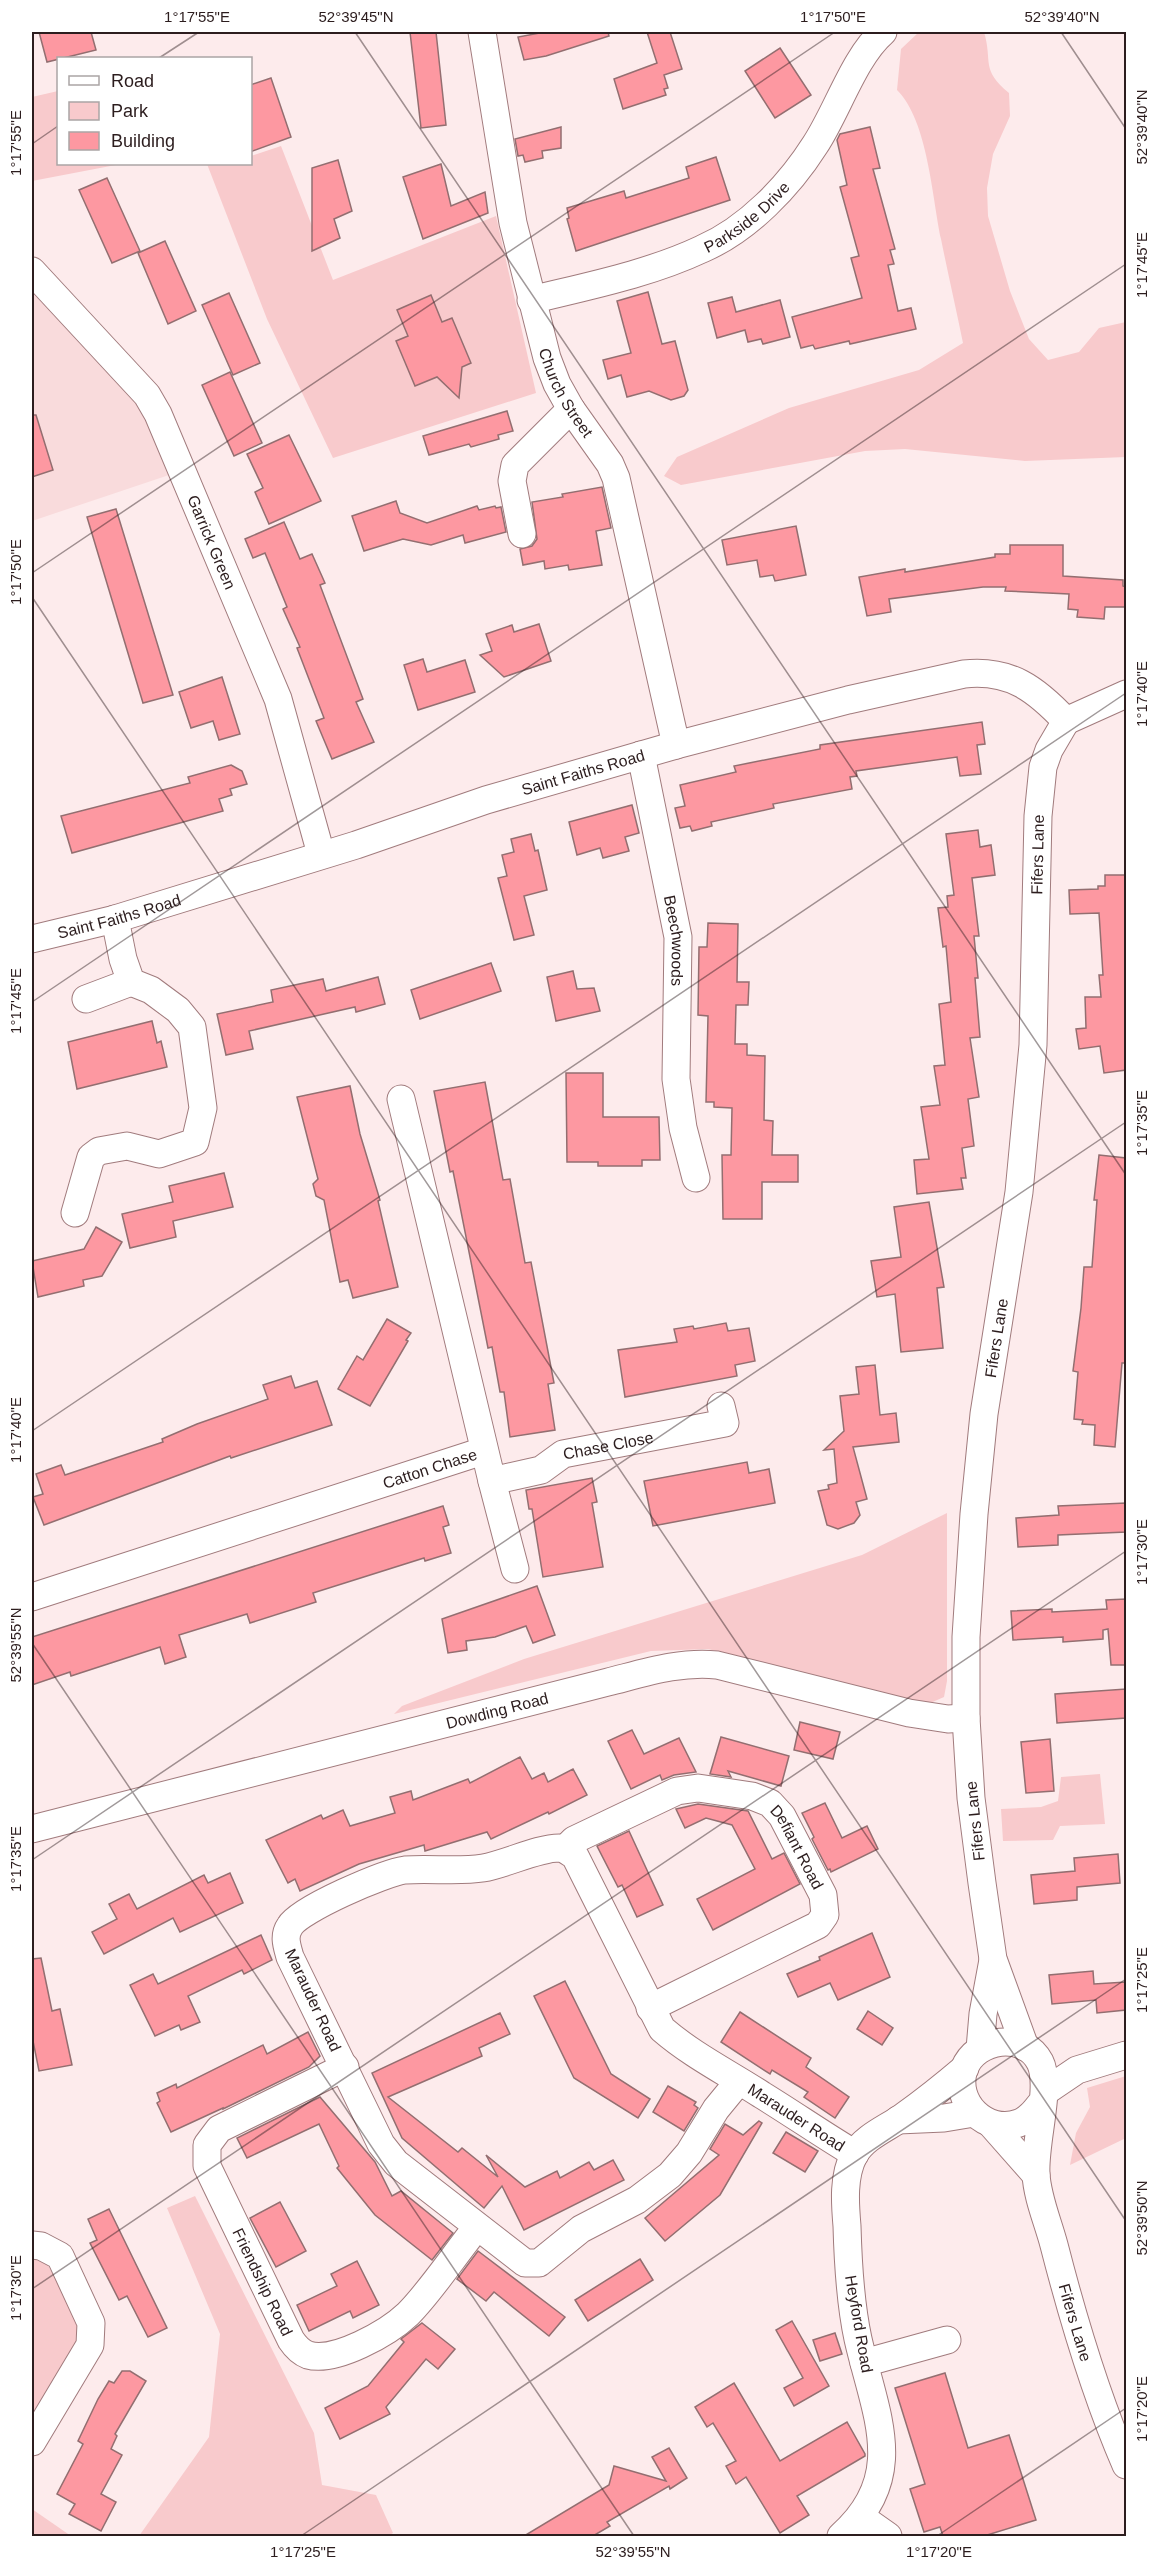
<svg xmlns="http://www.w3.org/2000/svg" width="1158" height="2568" font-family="Helvetica,sans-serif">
<rect width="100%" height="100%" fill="#fdebec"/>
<polygon fill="#f9dbdc" points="32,286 145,414 169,475 32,521"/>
<g fill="#f8cacc" fill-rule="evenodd">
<path d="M919 32H984C993 62 980 69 1009 93L1010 116 993 154 987 188 988 216 1010 291 1029 339 1048 360 1079 352 1099 328 1126 322V457L1025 461 905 449 865 451 681 485 664 476 677 457 789 408 919 370 963 343C956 308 948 274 941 239 932 197 928 121 897 90L901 49Z"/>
<polygon points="58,91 58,164 121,164 32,181 32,97"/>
<path d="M281 146 333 280 496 216 536 393 333 458 267 319 207 164H250L251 156ZM431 295 442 322 452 318 471 362 415 386 396 341 408 336 397 310Z"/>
<polygon points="947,1513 947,1681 944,1697 928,1704 708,1649 651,1651 394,1714 402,1706 524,1659 862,1555"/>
<polygon points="1100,1774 1105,1824 1060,1826 1053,1840 1003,1841 1001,1809 1041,1807 1058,1801 1061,1777"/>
<polygon points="1126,2076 1126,2138 1070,2165 1076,2133 1090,2107 1087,2088"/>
<polygon points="195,2196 314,2433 322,2485 376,2495 393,2533 388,2536 139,2536 209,2437 220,2334 167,2208"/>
<polygon points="32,2259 45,2260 81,2325 82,2352 32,2431"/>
<polygon points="32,2509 71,2536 32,2536"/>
</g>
<g fill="#fd98a1" stroke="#936e70" stroke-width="1.5">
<polygon points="39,32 91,32 96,50 47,62"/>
<polygon points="410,32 436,32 446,125 421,128"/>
<polygon points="545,32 608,32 609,36 546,56 524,60 518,37"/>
<polygon points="647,32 670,32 682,69 664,75 668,88 664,89 666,95 623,109 614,79 657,63"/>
<polygon points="780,48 811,95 775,118 745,71"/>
<polygon points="271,78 291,137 250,152 250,85"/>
<polygon points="561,127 561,148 542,151 543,158 525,162 523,155 518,156 515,139"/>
<polygon points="870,127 880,168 873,169 895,249 890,250 894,264 888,265 898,311 911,308 916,329 850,344 849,341 815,349 813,345 801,348 792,317 862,298 851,258 859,256 840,187 847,185 837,140 840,134"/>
<polygon points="716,157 730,200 576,251 567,219 569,218 567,208 624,191 626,198 689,178 686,167"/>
<polygon points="338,160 352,211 334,219 340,238 312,251 312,168"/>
<polygon points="441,164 451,206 485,192 488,213 423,239 403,177"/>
<polygon points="107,178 140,251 112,263 79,190"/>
<polygon points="165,241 196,311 168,324 138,253"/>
<polygon points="648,292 662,344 675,341 688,390 684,396 671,400 649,391 627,397 621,375 608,379 603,360 631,353 617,301"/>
<polygon points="229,293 260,363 233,375 202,305"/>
<polygon points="431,295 442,322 452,318 471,363 462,367 459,398 437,377 415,386 396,341 408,336 397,310"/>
<polygon points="732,297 736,312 780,300 790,337 763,344 761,339 748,342 745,330 717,338 708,303"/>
<polygon points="230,372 262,443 234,456 202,385"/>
<polygon points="507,411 513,431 498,435 499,439 471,447 469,444 429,455 423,436"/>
<polygon points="32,415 36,415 53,470 32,477"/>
<polygon points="289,435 321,501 269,524 255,492 263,488 247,454"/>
<polygon points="602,487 611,528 596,531 602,565 569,570 568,565 545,569 544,561 523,565 520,549 532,546 537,539 532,502 563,497 562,494"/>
<polygon points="396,501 400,513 427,523 477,506 479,510 495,506 496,508 501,507 506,532 465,543 463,535 431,545 403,539 364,551 352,516"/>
<polygon points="116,509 173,695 143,703 87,517"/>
<polygon points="284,522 300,559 312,554 325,583 320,585 363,699 356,702 374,742 332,759 316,721 324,718 297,648 300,647 283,609 287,607 265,553 253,558 245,539"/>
<polygon points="796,526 806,575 775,581 773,575 760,577 757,560 727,565 722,540"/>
<polygon points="1010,545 1063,545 1063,576 1123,580 1123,586 1126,587 1126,607 1105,607 1104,619 1077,617 1078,610 1068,609 1069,594 1005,591 1006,587 983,587 889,599 891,612 867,616 859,577 905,569 905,572 995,557 995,554 1010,554"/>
<polygon points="539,624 551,661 504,677 480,655 492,651 486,634 512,625 514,632"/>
<polygon points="423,659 427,672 465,660 475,692 418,710 404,665"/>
<polygon points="222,677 240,734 219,740 213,721 191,728 179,692"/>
<polygon points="982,722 985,744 977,745 981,774 960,776 957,757 856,771 857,776 850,777 852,789 773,804 774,808 711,822 712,826 692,831 690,826 680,828 675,808 685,806 680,785 736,772 734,766 820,749 820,745"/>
<polygon points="231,765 242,771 247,784 230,789 232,795 219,799 223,811 72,853 61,816 190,783 188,777"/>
<polygon points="632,805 639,833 625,837 629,851 603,858 600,848 577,855 569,822"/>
<polygon points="978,830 980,847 991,845 995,875 972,878 979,936 974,936 978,978 975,978 980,1037 970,1038 979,1097 968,1099 974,1146 962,1148 966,1178 961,1178 963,1189 917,1194 914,1160 929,1159 921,1107 940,1105 934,1066 945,1065 939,1004 951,1002 946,946 943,947 938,908 948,907 947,896 954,895 946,834"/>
<polygon points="531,834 535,851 538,850 547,890 524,896 534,935 514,940 498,878 507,876 502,855 514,852 511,839"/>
<polygon points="1105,875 1126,875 1126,1070 1104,1073 1100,1046 1079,1049 1076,1029 1086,1028 1085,997 1101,997 1099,975 1103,975 1099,913 1070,914 1069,890 1098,889 1098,886 1105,886"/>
<polygon points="708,923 738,924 737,982 749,982 748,1005 736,1005 735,1044 747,1044 747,1055 765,1056 764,1120 773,1121 772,1155 798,1155 798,1182 762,1182 762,1219 723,1219 722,1155 731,1155 732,1108 714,1107 714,1102 706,1102 708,1016 698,1015 699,947 707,947"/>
<polygon points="491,963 501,991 420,1019 411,990"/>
<polygon points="573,971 577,989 594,988 600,1011 556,1021 547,977"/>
<polygon points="378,977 385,1004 356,1012 355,1007 249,1031 253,1049 226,1055 217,1014 273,1002 271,990 323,979 326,991"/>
<polygon points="152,1021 157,1043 161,1041 167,1067 77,1089 68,1042"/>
<polygon points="566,1073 603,1073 603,1117 659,1117 660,1160 642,1160 642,1166 598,1166 598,1162 567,1162"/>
<polygon points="485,1082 503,1180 510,1179 525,1263 531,1262 554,1383 548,1384 555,1430 510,1437 504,1392 500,1392 492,1347 488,1348 453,1171 450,1172 434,1091"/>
<polygon points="350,1086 360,1134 380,1200 378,1201 398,1287 353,1298 348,1280 340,1282 324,1200 316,1196 313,1184 318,1179 297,1097"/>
<polygon points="1099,1155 1126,1158 1126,1363 1122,1363 1115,1447 1094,1445 1095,1425 1082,1424 1083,1420 1074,1419 1078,1372 1073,1371 1081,1308 1084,1267 1092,1267 1097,1200 1094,1200"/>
<polygon points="224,1173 233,1207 173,1221 176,1237 130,1248 122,1214 173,1202 169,1186"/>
<polygon points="929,1202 944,1287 937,1288 943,1348 901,1352 895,1294 877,1297 871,1261 901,1257 894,1207"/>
<polygon points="96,1227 122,1242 102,1276 83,1280 84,1286 38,1297 32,1261 84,1249"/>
<polygon points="387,1319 411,1333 406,1340 408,1341 370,1406 338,1389 357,1356 363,1360"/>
<polygon points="726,1323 728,1331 749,1328 755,1361 735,1365 737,1376 625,1397 618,1350 677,1342 674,1329 693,1326 694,1329"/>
<polygon points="875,1365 880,1415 896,1413 899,1442 853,1447 867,1499 856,1502 860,1515 854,1523 838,1529 827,1525 818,1491 829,1489 828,1485 837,1483 834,1449 824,1450 844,1431 840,1396 859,1394 856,1367"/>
<polygon points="291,1376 295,1388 317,1381 332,1425 231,1458 230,1456 44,1525 33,1497 43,1494 36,1474 61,1465 65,1475 163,1442 162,1439 197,1424 268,1399 263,1385"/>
<polygon points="747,1462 749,1473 769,1469 775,1503 653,1526 644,1481"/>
<polygon points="592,1478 597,1502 592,1503 603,1567 543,1577 532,1509 529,1509 526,1490"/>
<polygon points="1126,1503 1126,1532 1058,1535 1058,1545 1018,1547 1016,1518 1059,1515 1058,1506"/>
<polygon points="443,1506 449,1525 443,1527 451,1553 425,1561 424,1558 313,1593 316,1602 250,1623 247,1614 179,1635 186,1657 165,1664 160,1647 71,1676 70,1672 32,1685 32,1637"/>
<polygon points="537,1586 555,1635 533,1643 526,1626 495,1637 466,1641 467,1650 448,1653 442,1619"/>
<polygon points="1126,1599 1126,1665 1111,1665 1108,1629 1103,1630 1103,1639 1063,1642 1063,1637 1013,1640 1011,1611 1052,1609 1052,1612 1107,1609 1106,1600"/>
<polygon points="1126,1689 1126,1718 1057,1723 1055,1694"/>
<polygon points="800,1722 840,1732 833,1759 794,1750"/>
<polygon points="632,1730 644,1754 679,1738 696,1772 674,1775 662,1780 660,1775 631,1789 608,1741"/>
<polygon points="721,1737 789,1756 781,1786 728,1771 731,1777 710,1774"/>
<polygon points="1050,1739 1054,1791 1026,1793 1021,1742"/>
<polygon points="520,1757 532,1779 544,1773 548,1782 573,1769 587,1795 549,1814 548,1812 491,1839 487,1832 425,1851 424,1845 359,1864 300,1891 295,1879 288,1883 266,1840 321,1815 323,1819 343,1810 350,1826 395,1813 390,1797 411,1791 413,1800 468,1779 470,1783"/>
<polygon points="825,1803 842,1838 867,1826 878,1849 831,1872 830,1869 828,1870 812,1839 814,1837 802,1813"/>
<polygon points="698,1804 748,1811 772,1859 784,1853 800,1884 713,1930 697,1899 755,1869 732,1825 706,1818 685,1828 676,1809"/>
<polygon points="629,1831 663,1905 637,1917 622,1885 618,1887 597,1846"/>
<polygon points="1118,1854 1120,1883 1077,1887 1077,1900 1034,1904 1031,1875 1075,1871 1074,1858"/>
<polygon points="230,1873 243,1903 180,1932 173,1918 104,1954 92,1932 117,1919 109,1904 129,1894 137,1909 204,1875 208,1883"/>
<polygon points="872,1933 890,1977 838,2000 830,1983 798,1997 787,1974 820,1960 819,1957"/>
<polygon points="261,1935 272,1960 244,1974 242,1970 188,1996 200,2022 181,2030 179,2025 155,2036 130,1985 153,1974 158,1984"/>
<polygon points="41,1958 52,2011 60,2009 72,2065 39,2071 32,2036 32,1959"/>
<polygon points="1093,1971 1094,1984 1126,1982 1126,2010 1097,2013 1096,2000 1052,2004 1049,1975"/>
<polygon points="565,1981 611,2074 650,2099 638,2118 574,2078 534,1996"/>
<polygon points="868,2011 893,2028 882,2045 857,2029"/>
<polygon points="740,2012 811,2058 806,2067 849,2097 835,2118 804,2097 808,2092 772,2070 770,2074 721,2042"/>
<polygon points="500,2013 510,2034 479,2048 482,2056 388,2097 458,2152 462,2148 498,2177 486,2155 525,2187 557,2171 560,2178 589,2162 594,2170 613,2160 624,2180 524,2230 502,2186 484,2208 402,2138 372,2073"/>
<polygon points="308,2032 320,2056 309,2067 223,2109 223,2108 171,2132 157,2103 160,2101 157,2093 176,2084 177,2088 263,2045 267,2054"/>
<polygon points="668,2086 696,2102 694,2105 698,2108 684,2131 653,2112"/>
<polygon points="320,2097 375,2162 392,2196 401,2191 453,2233 432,2260 375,2215 337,2168 339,2166 319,2124 247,2158 237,2138"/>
<polygon points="759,2121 762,2123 720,2195 665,2241 645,2218 719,2155 710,2149 725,2124 743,2135"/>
<polygon points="786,2132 818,2151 805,2172 773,2153"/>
<polygon points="280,2202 306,2251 276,2267 250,2218"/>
<polygon points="109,2209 167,2328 148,2337 127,2296 119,2300 90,2243 97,2240 88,2219"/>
<polygon points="478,2251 565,2317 549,2336 494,2292 486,2301 457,2279"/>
<polygon points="640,2259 653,2280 588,2321 575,2300"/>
<polygon points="357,2261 379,2305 353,2318 350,2311 309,2331 297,2305 337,2286 331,2274"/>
<polygon points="792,2321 829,2386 794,2406 784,2388 803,2378 776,2330"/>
<polygon points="422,2323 455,2349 438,2369 426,2359 386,2407 390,2414 340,2439 325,2408 368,2386 404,2342 401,2339"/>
<polygon points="835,2333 842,2354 820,2361 813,2340"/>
<polygon points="122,2371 130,2371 146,2381 115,2434 117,2436 111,2449 122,2455 101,2494 116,2502 101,2531 69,2514 75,2504 57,2494 83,2444 78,2441 98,2399 109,2381 114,2383"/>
<polygon points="945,2373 968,2448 1009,2435 1036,2520 984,2536 943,2536 940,2527 924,2532 910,2489 925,2484 895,2388"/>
<polygon points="734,2383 780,2461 847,2422 865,2454 865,2456 797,2496 809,2515 780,2533 746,2477 736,2484 726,2466 736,2461 713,2423 707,2427 695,2407"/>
<polygon points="669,2448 687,2478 670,2489 669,2486 607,2522 610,2526 593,2536 524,2536 609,2485 614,2466 666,2481 652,2457"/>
</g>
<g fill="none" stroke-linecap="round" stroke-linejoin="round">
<g stroke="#a17b7d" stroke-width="29">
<g id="minor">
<path id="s1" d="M482 32 513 223 547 358 557 384 571 409 610 464 616 478 676 745"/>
<path id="s2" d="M32 271 147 395 158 414 278 699 321 854"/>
<path id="s3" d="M531 300C588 286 649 274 702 249 748 229 789 186 815 145 837 112 854 57 883 32"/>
<polyline points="522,534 512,481 515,465 571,409"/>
<polyline points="1066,721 1126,694"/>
<path id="s4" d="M641 755 678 937 676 1079 683 1128 696 1178"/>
<path id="s5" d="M32 939 115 919 356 845 486 800 676 745 848 700 964 674C1010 669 1036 689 1066 721"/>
<polyline points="86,999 131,982"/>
<path id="s6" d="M401 1099 492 1481 541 1470 563 1454 725 1423 721 1406"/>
<polyline points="75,1213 91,1157 99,1151 127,1146 159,1154 195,1142 203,1108 192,1027 178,1010 151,990 131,982 123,959 115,919"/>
<polyline points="492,1481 515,1569"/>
<path id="s7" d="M32 1597 483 1451"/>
<path id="s8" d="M32 1829 608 1682C644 1673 680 1661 717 1665L909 1713 948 1719 966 1718"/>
<path id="s9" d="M565 1849 574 1840 677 1791 698 1788 752 1796 770 1803 782 1816 823 1895 825 1915 818 1925 650 2008"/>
<path id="s10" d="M1025 2047 993 1959 982 1883 971 1798 966 1718V1637L974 1514 984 1414 1019 1192 1033 1045 1038 816 1043 767 1049 750 1066 721"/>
<polyline points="980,2049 983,2014 993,1960"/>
<path id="s11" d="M345 2067 219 2129 207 2145V2166L291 2340C295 2346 300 2352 308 2355 335 2363 388 2333 408 2314 431 2291 455 2254 477 2227"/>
<path id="s12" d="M739 2081 716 2109 689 2153 670 2175 637 2200 581 2229 539 2263H525L396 2163 381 2144 290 1957C287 1946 283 1936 290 1926 300 1909 384 1873 405 1870 431 1868 458 1872 483 1868 506 1864 538 1848 559 1848 565 1848 570 1853 575 1856L662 2029C692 2055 728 2073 762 2095 793 2114 823 2135 855 2154"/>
<polyline points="1046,2091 1077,2070 1126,2055"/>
<path id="s13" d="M1042 2102C1035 2111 1029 2119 1019 2123 986 2135 953 2102 964 2069 976 2038 1024 2031 1040 2062 1052 2086 1034 2142 1036 2174 1037 2197 1048 2222 1054 2245 1073 2319 1095 2394 1126 2465"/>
<polyline points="898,2120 944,2118 974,2113"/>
<polyline points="991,2124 1036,2175"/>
<polyline points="32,2245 41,2246 60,2256 91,2323 90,2345 32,2442"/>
<polyline points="864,2363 947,2340"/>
<polyline points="861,2517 888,2536"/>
<path d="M841 2536C909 2476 875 2414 858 2339 850 2302 848 2263 847 2226 845 2203 843 2176 854 2155 865 2136 888 2128 904 2116 925 2101 945 2085 965 2068"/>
</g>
</g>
<use href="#minor" stroke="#fff" stroke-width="27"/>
</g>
<path fill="none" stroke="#2c1d1e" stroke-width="1.5" stroke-opacity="0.45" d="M355 32 1126 1175M1061 32 1126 129M159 58 199 32M32 144 58 126M32 573 835 32M32 597 1126 2221M32 1002 1126 264M32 1431 1126 693M32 1643 634 2536M32 1860 1126 1122M32 2289 1126 1551M301 2536 1126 1979M937 2536 1126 2408"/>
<g text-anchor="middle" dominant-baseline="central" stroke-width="6" stroke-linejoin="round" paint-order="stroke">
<g font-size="16" fill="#2c1d1e" stroke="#fff">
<text stroke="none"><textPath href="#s3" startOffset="234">Parkside Drive</textPath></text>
<text stroke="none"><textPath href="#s1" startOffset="372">Church Street</textPath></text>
<text stroke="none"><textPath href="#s2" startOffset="330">Garrick Green</textPath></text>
<text stroke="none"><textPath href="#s5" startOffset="576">Saint Faiths Road</textPath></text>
<text stroke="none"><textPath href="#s10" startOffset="1204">Fifers Lane</textPath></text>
<text stroke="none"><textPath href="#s5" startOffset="90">Saint Faiths Road</textPath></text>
<text stroke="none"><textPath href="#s4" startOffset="189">Beechwoods</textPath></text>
<text stroke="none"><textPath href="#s10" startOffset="718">Fifers Lane</textPath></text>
<text stroke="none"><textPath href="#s6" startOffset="516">Chase Close</textPath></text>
<text stroke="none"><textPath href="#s7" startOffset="418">Catton Chase</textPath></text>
<text stroke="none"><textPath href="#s8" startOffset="480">Dowding Road</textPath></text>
<text transform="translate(975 1821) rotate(-96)">Fifers Lane</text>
<text stroke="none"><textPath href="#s9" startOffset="274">Defiant Road</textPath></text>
<text transform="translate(313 2000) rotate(65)">Marauder Road</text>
<text stroke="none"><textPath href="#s12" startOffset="1376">Marauder Road</textPath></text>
<text stroke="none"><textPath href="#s11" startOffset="310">Friendship Road</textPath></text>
<text stroke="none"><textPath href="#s13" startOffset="488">Fifers Lane</textPath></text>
<text transform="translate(859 2324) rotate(80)">Heyford Road</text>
</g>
</g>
<rect width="1158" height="2568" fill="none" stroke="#ffffff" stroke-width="66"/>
<rect x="57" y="57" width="195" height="108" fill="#ffffff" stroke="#aba5a5" stroke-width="1.5"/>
<rect x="69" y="76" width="30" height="9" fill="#ffffff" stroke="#aba5a5" stroke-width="1.5"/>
<text x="111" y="87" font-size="18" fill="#2c1d1e">Road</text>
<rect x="69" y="102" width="30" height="18" fill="#f8cacc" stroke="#aba5a5" stroke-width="1.5"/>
<text x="111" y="117" font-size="18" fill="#2c1d1e">Park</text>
<rect x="69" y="132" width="30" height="18" fill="#fd98a1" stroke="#aba5a5" stroke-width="1.5"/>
<text x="111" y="147" font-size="18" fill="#2c1d1e">Building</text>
<rect x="33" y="33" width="1092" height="2502" fill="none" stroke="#2c1d1e" stroke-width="2"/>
<g font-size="15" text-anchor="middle" fill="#2c1d1e">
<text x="197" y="22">1°17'55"E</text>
<text x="356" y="22">52°39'45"N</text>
<text x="833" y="22">1°17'50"E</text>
<text x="1062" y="22">52°39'40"N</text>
<text transform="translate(1142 127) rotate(-90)" y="5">52°39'40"N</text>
<text transform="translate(16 143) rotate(-90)" y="5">1°17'55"E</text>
<text transform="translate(1142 265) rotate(-90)" y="5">1°17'45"E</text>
<text transform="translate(16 572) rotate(-90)" y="5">1°17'50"E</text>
<text transform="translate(1142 694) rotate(-90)" y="5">1°17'40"E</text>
<text transform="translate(16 1001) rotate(-90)" y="5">1°17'45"E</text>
<text transform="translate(1142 1123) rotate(-90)" y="5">1°17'35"E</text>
<text transform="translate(16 1430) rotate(-90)" y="5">1°17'40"E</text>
<text transform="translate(1142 1552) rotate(-90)" y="5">1°17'30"E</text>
<text transform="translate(16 1645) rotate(-90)" y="5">52°39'55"N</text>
<text transform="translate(16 1859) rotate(-90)" y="5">1°17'35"E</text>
<text transform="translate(1142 1980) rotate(-90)" y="5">1°17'25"E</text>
<text transform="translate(1142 2218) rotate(-90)" y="5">52°39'50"N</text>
<text transform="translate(16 2288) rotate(-90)" y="5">1°17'30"E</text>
<text transform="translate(1142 2409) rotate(-90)" y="5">1°17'20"E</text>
<text x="303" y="2557">1°17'25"E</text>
<text x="633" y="2557">52°39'55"N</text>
<text x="939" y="2557">1°17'20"E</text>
</g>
</svg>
